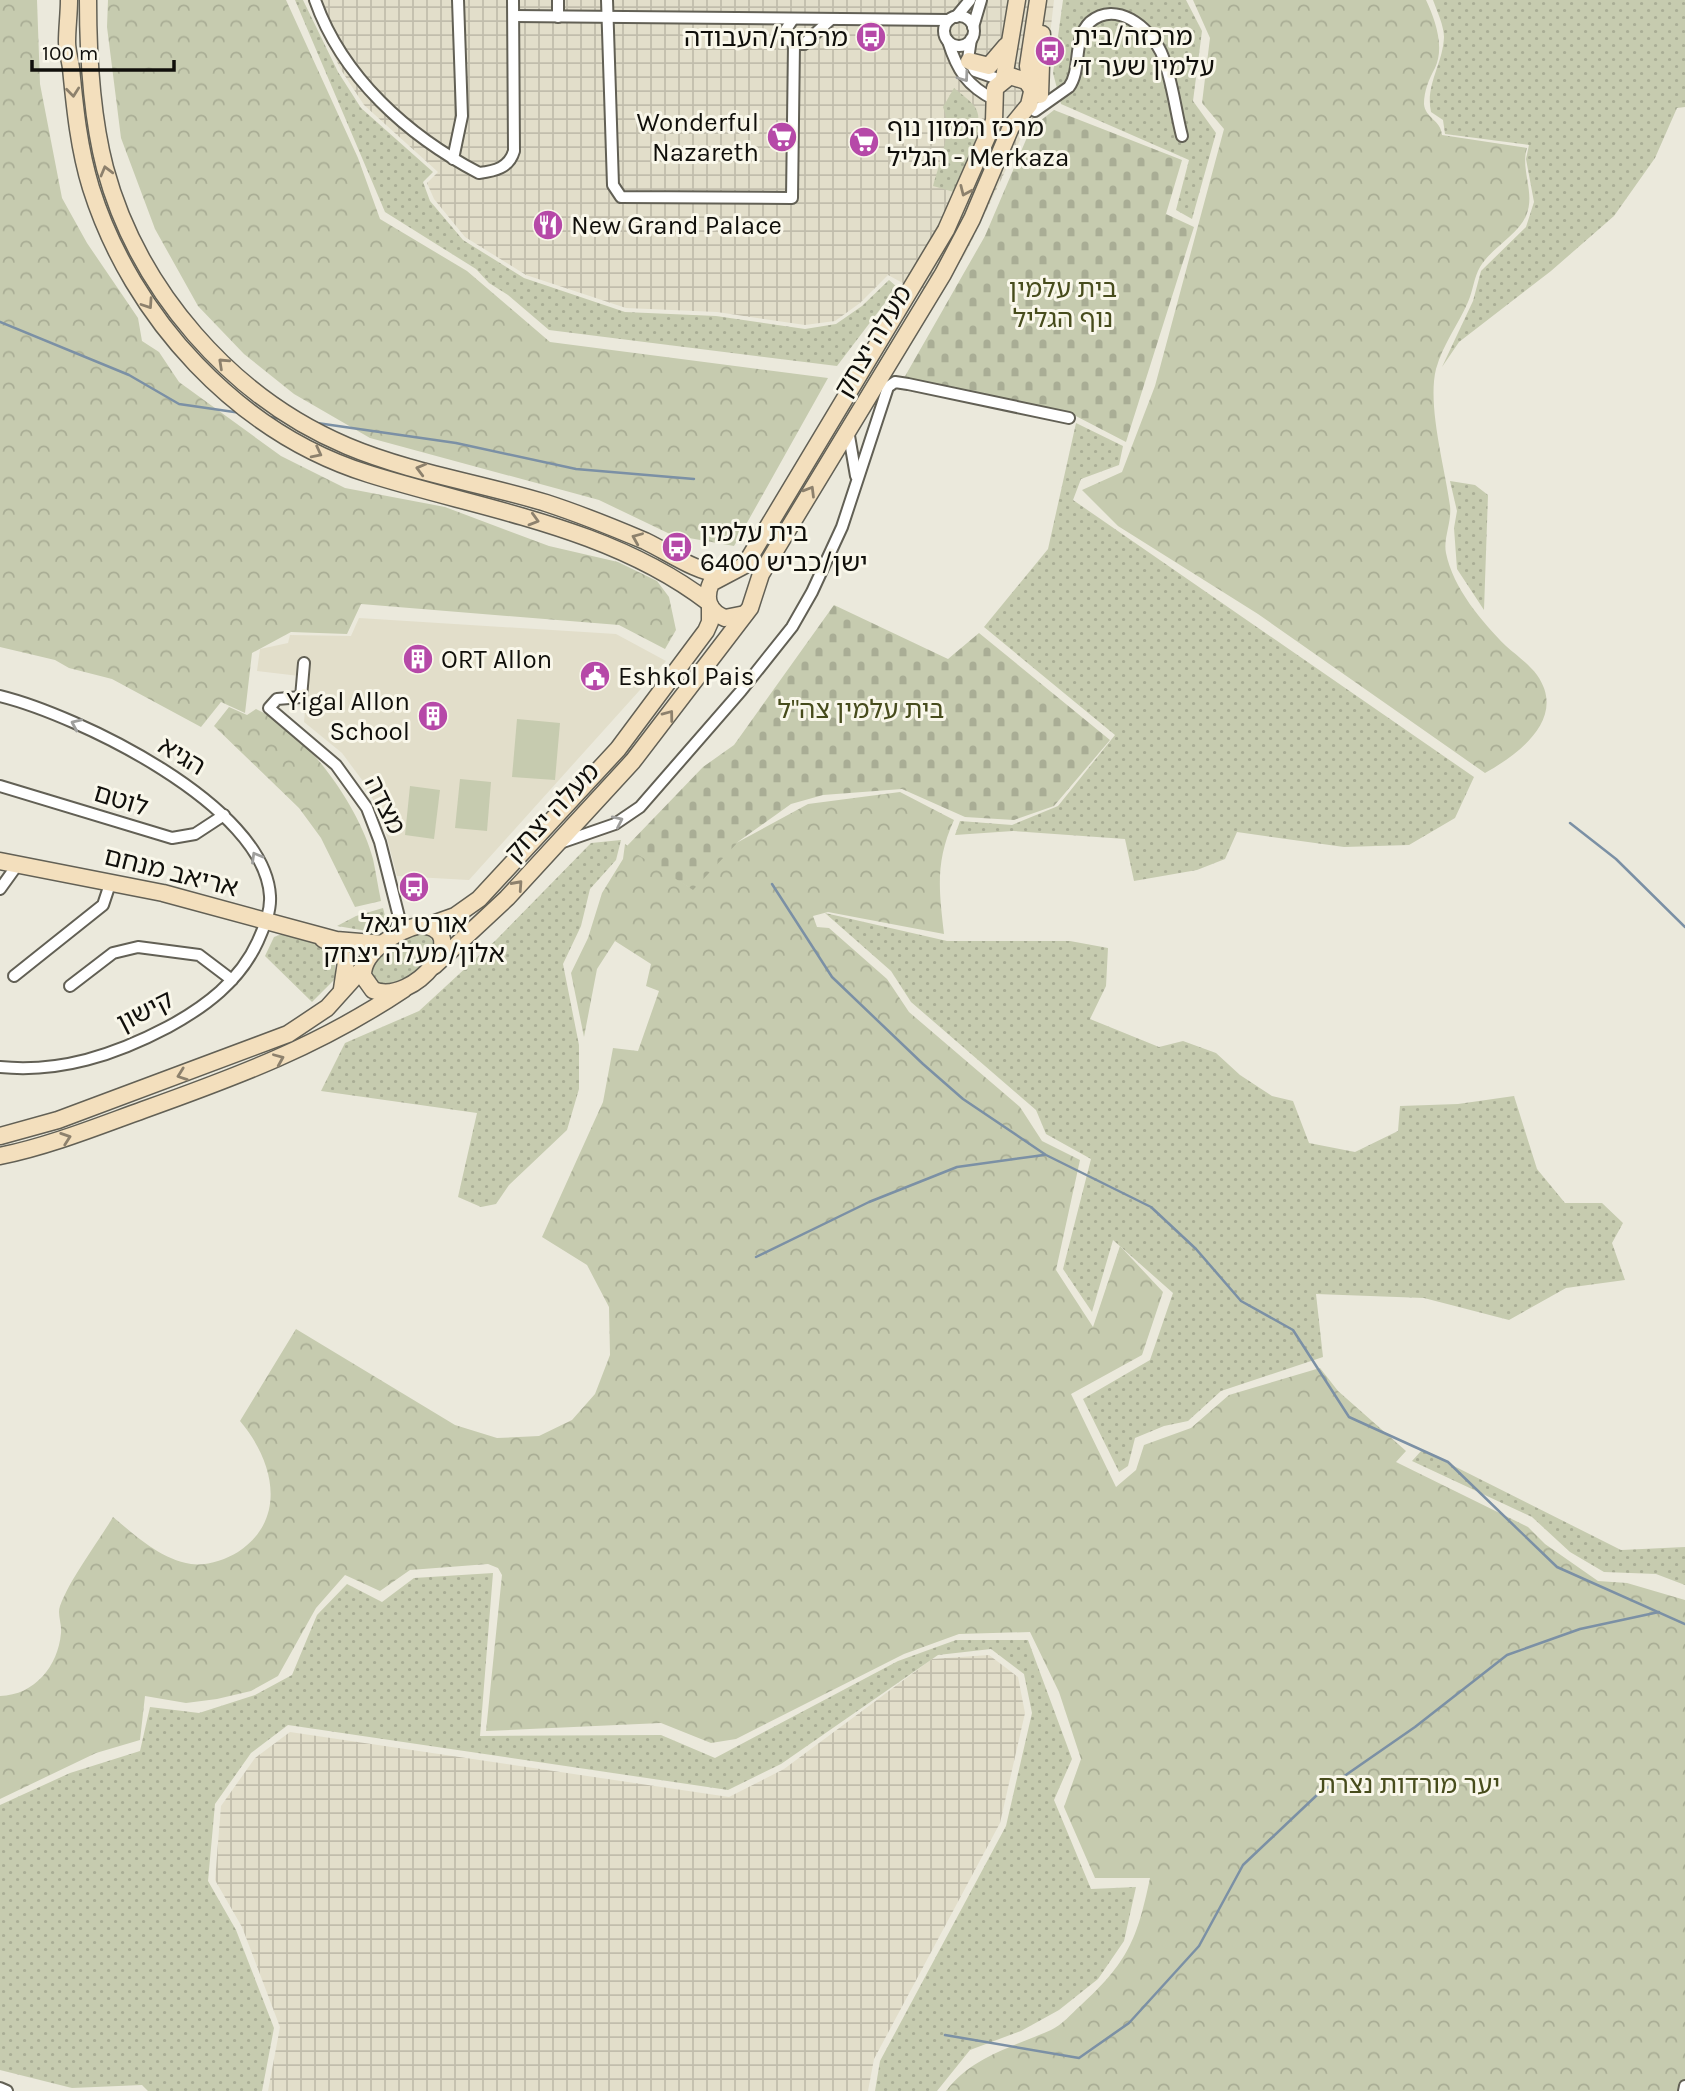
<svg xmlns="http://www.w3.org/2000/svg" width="1685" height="2091" font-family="Karla,'Noto Sans Hebrew',sans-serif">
<defs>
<pattern id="industrial-grid" width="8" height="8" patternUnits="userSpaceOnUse" patternTransform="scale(1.75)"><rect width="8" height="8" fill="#e2deca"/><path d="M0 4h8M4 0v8" fill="none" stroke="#c1bdac"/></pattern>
<pattern id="grass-dots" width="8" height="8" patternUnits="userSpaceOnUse" patternTransform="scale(1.75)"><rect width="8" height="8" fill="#c6cbaf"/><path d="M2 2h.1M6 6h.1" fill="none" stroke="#a9ad95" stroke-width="1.8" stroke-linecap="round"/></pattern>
<pattern id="forest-crowns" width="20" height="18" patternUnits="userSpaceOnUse" patternTransform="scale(1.75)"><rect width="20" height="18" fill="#c6cbaf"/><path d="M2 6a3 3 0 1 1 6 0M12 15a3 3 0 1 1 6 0" fill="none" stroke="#a9ad95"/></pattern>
<pattern id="cemetery-stones" width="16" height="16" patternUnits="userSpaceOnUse" patternTransform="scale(1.75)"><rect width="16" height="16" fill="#c6cbaf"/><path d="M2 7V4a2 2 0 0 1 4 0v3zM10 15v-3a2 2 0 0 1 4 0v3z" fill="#a9ad95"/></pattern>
</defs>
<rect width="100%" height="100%" fill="#ebe9dc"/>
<polygon fill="#e2deca" points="359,618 616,634 666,661 469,880 397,876 381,815 365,784 342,753 304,722 308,677 257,671 260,649 288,643 290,635 351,636"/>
<g fill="url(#industrial-grid)">
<polygon points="307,0 1054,0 1042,105 1023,134 965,255 932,299 888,275 860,303 835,321 805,325 717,312 626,308 526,275 465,237 434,199 427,183 438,172 364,105 341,70"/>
<polygon points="989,1655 1018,1677 1025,1713 1000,1823 874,2059 868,2091 268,2091 280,2027 242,1927 215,1880 221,1806 255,1758 290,1732 729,1797 784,1769 932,1659"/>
</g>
<g fill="url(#grass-dots)">
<polygon points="295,0 303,0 338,72 361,108 433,172 423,182 430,201 463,240 524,278 625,312 716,316 805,329 836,324 862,306 889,280 897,287 837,366 549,330 508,295 489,283 476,269 385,212"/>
<polygon points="1063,0 1186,0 1202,31 1193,101 1216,133 1192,219 1176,210 1189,160 1061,104 1053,73"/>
<path d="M1433 0H1685V107L1677 108 1655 158 1614 216 1551 271 1459 342 1442 367 1473 301 1481 271 1526 227 1534 202 1526 159 1529 145 1445 134 1443 120 1431 112C1425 85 1443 64 1444 37 1444 26 1437 11 1433 0Z"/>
<path d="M954 88C961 94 970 100 975 107 988 126 962 173 954 192L933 186C940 160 953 132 943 107Z"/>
<polygon points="1076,423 1123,446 1119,465 1081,479 1073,500 1474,777 1455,818 1409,845 1344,847 1237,832 1225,859 1197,870 1134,881 1125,839 1013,831 955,835 960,821 1012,825 1058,806 1115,735 984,627 1048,549"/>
<polygon points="1450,481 1475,485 1488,495 1484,610 1457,569 1454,528 1457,511"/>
<polygon points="621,840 616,860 590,889 581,926 563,964 579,1045 579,1089 567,1130 509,1185 496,1204 481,1207 458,1197 477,1113 321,1091 345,1043 419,1011 496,940 591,843"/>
<polygon points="383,908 386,920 379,933 337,926 356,916"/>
<polygon points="825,913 947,941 1070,941 1108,948 1106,986 1090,1019 1159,1047 1183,1041 1216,1053 1240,1075 1272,1096 1293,1101 1309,1143 1355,1152 1398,1131 1400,1106 1458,1104 1514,1096 1537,1169 1565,1203 1602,1203 1623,1223 1612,1243 1625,1280 1566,1288 1509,1320 1424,1298 1316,1294 1323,1357 1221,1391 1188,1421 1164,1426 1135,1438 1128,1466 1119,1472 1083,1399 1150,1360 1173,1293 1113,1240 1092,1312 1063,1269 1091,1159 1046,1134 1036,1110 911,1002 891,971"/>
<path d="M421 933 428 935 434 943C432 967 400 987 377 983L371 974C372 955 404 939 421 933Z"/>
<polygon points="282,934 317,942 335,964 335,979 312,1002 265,956 274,937"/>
<polygon points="1422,1450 1621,1550 1685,1547 1685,1585 1656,1574 1604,1572 1570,1552 1532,1517 1412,1461"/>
<polygon points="493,1573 480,1736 661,1735 715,1758 898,1661 956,1640 1028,1640 1072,1759 1054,1800 1091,1889 1136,1887 1124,1941 1098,1979 1059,2010 1021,2031 970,2050 937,2091 875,2091 880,2061 1006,1826 1032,1713 1024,1674 991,1649 938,1655 781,1764 728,1790 288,1725 251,1753 215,1804 208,1881 236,1930 274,2028 262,2091 148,2091 142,2085 72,2088 0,2070 0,1805 70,1773 140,1751 150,1707 199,1713 255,1695 292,1675 317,1615 347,1584 382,1602 414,1578"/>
</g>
<g fill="url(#forest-crowns)">
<polygon points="0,0 37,0 40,84 62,198 87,243 138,318 142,341 159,352 179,382 281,456 345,488 445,507 549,546 618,562 657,581 669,597 676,630 665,649 619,625 361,604 347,634 291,632 252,653 245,713 221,702 201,727 112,679 69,668 55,660 0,647"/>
<polygon points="108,0 286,0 358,158 380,219 467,271 550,342 828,378 734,546 672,535 599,500 370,438 294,394 244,354 198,306 155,229 121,138 107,27"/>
<path d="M1193 0H1426C1435 19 1445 47 1435 68 1429 79 1424 91 1424 104 1425 118 1441 120 1442 135L1527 148C1520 170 1536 193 1526 216 1517 236 1492 247 1480 267 1474 277 1473 291 1468 302 1458 325 1443 344 1436 369 1427 406 1445 468 1450 506 1452 522 1443 538 1446 553 1453 588 1482 622 1506 646 1516 655 1529 664 1537 675 1568 719 1517 755 1485 773L1258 614 1118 526 1082 490 1122 472 1155 386 1224 129 1202 103 1210 38Z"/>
<path d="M229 707 247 715 256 709C306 731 359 806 373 859 376 873 378 887 381 901L355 907 321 838 299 808 214 726Z"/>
<path d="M900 792 954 820C935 862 939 890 944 934L828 912 813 916 817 927 829 928 887 979 909 1012 1020 1107 1042 1141 1080 1160 1056 1270 1093 1327 1120 1246 1163 1292 1142 1355 1071 1394 1116 1487 1136 1470 1144 1445 1191 1428 1229 1395 1320 1368 1338 1391 1406 1451 1396 1462 1528 1527 1545 1544 1598 1581 1627 1583 1685 1600V2091H946C973 2056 1013 2047 1051 2030 1062 2025 1071 2014 1080 2006 1128 1962 1137 1940 1150 1878H1095L1064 1807 1081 1759 1059 1692 1030 1632 959 1634 904 1654 736 1739 711 1743 661 1723 486 1731 502 1575 498 1568 488 1564 410 1570 380 1591 345 1575 316 1608 278 1676 251 1691 217 1699 186 1703 145 1696 140 1740 96 1753 0 1799V1696C35 1695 58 1666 61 1633 62 1624 57 1614 60 1606 71 1577 97 1544 113 1517 136 1536 160 1559 191 1564 207 1566 225 1560 238 1552 288 1519 274 1461 240 1421L296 1329 455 1425 497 1438 539 1436 572 1420 595 1394 610 1355 609 1307 587 1265 542 1237 603 1102 613 1048 638 1051 659 991 646 986 651 964 615 941 597 969 584 1037 571 973 588 938 602 893 623 859 625 844 689 887 729 847 808 804Z"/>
</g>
<g fill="url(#cemetery-stones)">
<polygon points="1054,110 1182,160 1166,214 1194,227 1126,442 1070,413 904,378 985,236 1031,128"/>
<polygon points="834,605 948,659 979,633 1110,740 1054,806 1014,820 965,817 902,789 823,795 791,804 739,841 693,890 626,847 703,767 734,745"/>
</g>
<g fill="#c6cbaf">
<polygon points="517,719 560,723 555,780 512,777"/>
<polygon points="460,779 491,782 487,831 455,828"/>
<polygon points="410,786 440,790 434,839 405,835"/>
</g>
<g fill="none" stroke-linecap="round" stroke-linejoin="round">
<g stroke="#7b90a5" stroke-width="2.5">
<polyline points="0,322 129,375 179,404 241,413"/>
<polyline points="269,417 283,419"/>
<polyline points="317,423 456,443 576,469 694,479"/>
<polyline points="1570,823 1616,859 1685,927"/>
<polyline points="772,884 832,977 923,1064 963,1099 1046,1155 1151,1207 1196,1249 1241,1301 1293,1330 1349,1417 1448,1462 1557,1567 1685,1624"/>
<polyline points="756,1257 869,1202 957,1167 1044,1155"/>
<polyline points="945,2035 1079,2058 1129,2023 1199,1946 1243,1865 1317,1795 1415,1727 1507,1655 1580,1629 1659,1612"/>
</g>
<g stroke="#626055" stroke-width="14">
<g id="street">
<path d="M315 0C342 77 408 136 479 173 495 171 509 168 514 151L513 0"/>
<polyline points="558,0 558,17"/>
<polyline points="607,0 613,185 621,197 792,198 794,44"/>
<polyline points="514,16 949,20"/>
<circle cx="959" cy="31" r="15"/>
<polyline points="956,17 970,0"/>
<polyline points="793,19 785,31 787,39 794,44 804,44 830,20"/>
<polyline points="973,27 981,0"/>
<polyline points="971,39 968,59 975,71 1001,80"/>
<path d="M948 41C957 70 967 86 995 100"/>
<path d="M1035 111 1069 87C1082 69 1072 40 1090 22 1116 0 1149 27 1161 52 1172 77 1175 109 1182 136"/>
<polyline points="453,159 462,116 458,0"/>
<polyline points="848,430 856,476"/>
<polyline points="304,663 301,697 277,699 269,708 336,765 367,808 380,842 399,917 393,938"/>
<path d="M0 696C77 715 265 805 270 896 271 912 264 927 258 941 240 981 205 1007 168 1027 115 1055 60 1073 0 1067"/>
<polyline points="0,786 172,838 195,834 224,815"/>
<polyline points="563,842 615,824 640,807 741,691 792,627 812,592 842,527 888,387 895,382 908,384 1069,418"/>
<polyline points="0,889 18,864"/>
<polyline points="14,976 103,905 111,881"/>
<polyline points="70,986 113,953 138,947 199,955 232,980"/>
<polyline points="0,2088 7,2091"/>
<polyline points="1684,2091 1685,2086"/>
</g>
</g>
<g stroke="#626055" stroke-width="19">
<g id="secondary">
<path d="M69 0C69 14 67 28 67 42 67 51 70 60 71 68 75 109 79 149 91 188 132 318 238 433 369 474 484 510 610 527 708 602"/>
<path d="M88 0C88 56 91 114 105 168 138 290 231 397 347 446 411 473 481 483 546 503 580 514 612 527 645 541 670 553 694 571 722 575"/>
<polyline points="969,61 989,66 1006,46"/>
<polyline points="1004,78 1017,0"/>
<polyline points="1040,95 1042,34"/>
<path d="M745 614 725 618C709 612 704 599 711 583L745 565 946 230 994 121 995 88 1010 76 1026 81 1030 86"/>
<polyline points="0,861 163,893 336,940 385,944"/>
<path d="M420 925C476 929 414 1007 373 990L363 976C362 951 399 930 420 925Z"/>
<polyline points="427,926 455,916 479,899 618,749 706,631 710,622 710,606"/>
<polyline points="323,939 335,946 346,962 342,989"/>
<polyline points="434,966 507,898 633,761 750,608 761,574 943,274 972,219 1011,127 1029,105 1032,92 1028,66 1038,0"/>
<polyline points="0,1136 58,1120 288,1034 327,1008 363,968"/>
<path d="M0 1156C49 1146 96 1127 143 1110 238 1076 319 1046 404 989"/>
</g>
</g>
<use href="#street" stroke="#fff" stroke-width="10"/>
<use href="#secondary" stroke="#f3dfbd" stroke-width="16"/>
</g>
<defs><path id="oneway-chevron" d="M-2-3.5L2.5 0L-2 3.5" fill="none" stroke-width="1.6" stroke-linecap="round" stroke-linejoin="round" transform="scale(1.75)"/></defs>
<g stroke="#9f9f9d">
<use href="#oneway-chevron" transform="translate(964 77) rotate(54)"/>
<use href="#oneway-chevron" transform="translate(76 724) rotate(-156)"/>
<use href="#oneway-chevron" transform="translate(618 821) rotate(-25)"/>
<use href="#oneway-chevron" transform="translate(256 857) rotate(-120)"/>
</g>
<g stroke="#8d816d">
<use href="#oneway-chevron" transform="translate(73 92) rotate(84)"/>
<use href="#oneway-chevron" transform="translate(106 171) rotate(-105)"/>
<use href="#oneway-chevron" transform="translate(965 191) rotate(114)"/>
<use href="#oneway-chevron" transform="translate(148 304) rotate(56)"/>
<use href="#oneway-chevron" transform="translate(223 363) rotate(-137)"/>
<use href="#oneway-chevron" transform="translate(317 453) rotate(27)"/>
<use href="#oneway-chevron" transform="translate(421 469) rotate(-165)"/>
<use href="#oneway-chevron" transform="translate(810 491) rotate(-59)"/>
<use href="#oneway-chevron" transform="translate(534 520) rotate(16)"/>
<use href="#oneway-chevron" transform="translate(637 538) rotate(-157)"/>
<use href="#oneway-chevron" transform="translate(669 715) rotate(-53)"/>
<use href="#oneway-chevron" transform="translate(518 885) rotate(-48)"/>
<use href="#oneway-chevron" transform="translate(279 1059) rotate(-23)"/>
<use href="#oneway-chevron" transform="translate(182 1075) rotate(160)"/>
<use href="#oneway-chevron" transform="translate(66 1138) rotate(-19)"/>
</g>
<defs>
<g id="bus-disc" transform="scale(1.575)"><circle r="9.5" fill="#b649a8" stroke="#f9f7ea"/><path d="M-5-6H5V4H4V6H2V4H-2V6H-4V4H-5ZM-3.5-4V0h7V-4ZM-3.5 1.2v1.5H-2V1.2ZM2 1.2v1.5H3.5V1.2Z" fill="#fff"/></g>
<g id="supermarket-disc" transform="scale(1.575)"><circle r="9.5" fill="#b649a8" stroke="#f9f7ea"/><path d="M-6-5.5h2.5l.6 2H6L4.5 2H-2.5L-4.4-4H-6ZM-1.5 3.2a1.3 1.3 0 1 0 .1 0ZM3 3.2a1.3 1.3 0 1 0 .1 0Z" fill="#fff"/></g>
<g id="restaurant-disc" transform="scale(1.575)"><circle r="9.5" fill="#b649a8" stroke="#f9f7ea"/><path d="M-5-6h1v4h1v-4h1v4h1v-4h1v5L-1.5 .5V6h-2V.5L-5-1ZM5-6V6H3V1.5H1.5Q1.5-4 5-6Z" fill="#fff"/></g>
<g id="building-disc" transform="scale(1.575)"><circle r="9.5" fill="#b649a8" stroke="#f9f7ea"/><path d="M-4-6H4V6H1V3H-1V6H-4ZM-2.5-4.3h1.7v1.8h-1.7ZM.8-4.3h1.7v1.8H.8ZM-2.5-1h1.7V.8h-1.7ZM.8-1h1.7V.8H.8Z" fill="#fff"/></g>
<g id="civic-disc" transform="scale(1.575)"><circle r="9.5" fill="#b649a8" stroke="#f9f7ea"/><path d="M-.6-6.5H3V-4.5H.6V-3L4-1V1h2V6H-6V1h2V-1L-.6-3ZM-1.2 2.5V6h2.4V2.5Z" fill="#fff"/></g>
</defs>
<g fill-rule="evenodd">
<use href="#bus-disc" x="871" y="37"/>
<use href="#bus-disc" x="1050" y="51"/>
<use href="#supermarket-disc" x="782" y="137"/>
<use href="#supermarket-disc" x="864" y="142"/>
<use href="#restaurant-disc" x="548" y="225"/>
<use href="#bus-disc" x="677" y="547"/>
<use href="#building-disc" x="418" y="659"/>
<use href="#civic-disc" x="595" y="676"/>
<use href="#building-disc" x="433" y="716"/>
<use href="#bus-disc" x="414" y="887"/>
</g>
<g text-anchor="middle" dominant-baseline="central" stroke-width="6" stroke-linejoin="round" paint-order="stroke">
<g font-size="26" fill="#100f0b" stroke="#f9f7ea" text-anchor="start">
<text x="1073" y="36">מרכזה/בית<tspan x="1073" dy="30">עלמין שער ד׳</tspan></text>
<text x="848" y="37" text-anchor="end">מרכזה/העבודה</text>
<text x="759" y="122" text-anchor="end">Wonderful<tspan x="759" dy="30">Nazareth</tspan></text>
<text x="887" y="127">מרכז המזון נוף<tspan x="887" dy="30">הגליל - Merkaza</tspan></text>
<text x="571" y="225">New Grand Palace</text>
<text x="700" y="532">בית עלמין<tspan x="700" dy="30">ישן/כביש 6400</tspan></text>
<text x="441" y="659">ORT Allon</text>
<text x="618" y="676">Eshkol Pais</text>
<text x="410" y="701" text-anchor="end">Yigal Allon<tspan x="410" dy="30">School</tspan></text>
<text x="414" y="923" text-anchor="middle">אורט יגאל<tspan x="414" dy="30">אלון/מעלה יצחק</tspan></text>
</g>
<g font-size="26" fill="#474c1c" stroke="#f9f7ea">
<text x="1063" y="288">בית עלמין<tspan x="1063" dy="30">נוף הגליל</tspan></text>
<text x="861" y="709">בית עלמין צה"ל</text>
<text x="1409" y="1784">יער מורדות נצרת</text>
</g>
<g font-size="26" fill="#100f0b" stroke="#f9f7ea">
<text transform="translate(873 341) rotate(-59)">מעלה יצחק</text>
<text transform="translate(182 756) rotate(31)">הגיא</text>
<text transform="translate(121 800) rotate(17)">לוטם</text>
<text transform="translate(385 805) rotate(64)">מצדה</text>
<text transform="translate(552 812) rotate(-47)">מעלה יצחק</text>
<text transform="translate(171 872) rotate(14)">אריאב מנחם</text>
<text transform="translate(145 1011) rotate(-27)">קישון</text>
</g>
</g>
<path d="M32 60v10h142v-10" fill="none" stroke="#100f0b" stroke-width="3.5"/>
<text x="42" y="60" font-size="21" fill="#100f0b" stroke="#f9f7ea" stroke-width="5" paint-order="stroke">100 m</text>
</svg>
